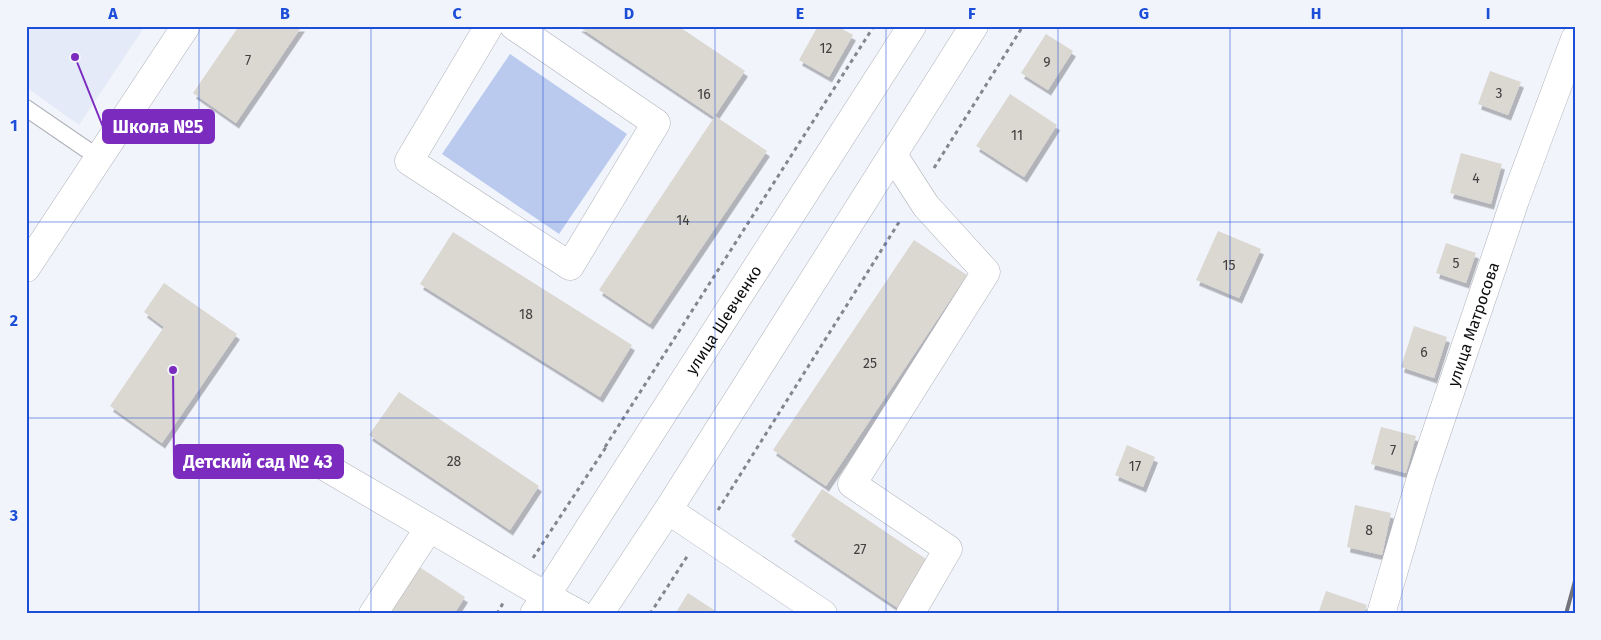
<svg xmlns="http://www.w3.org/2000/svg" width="1601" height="640" font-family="'Fira Sans',sans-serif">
<defs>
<filter id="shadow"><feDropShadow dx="3" dy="5.5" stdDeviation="0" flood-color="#0004"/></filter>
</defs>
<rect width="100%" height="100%" fill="#f1f4fb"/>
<polygon fill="#e4eaf8" points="26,26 145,26 79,125 26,87"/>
<polygon fill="#bacaee" points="510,54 627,134 559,234 442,154"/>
<g fill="#dbd7d1" filter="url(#shadow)">
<polygon points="239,26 302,26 236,123 193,93"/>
<polygon points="578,26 678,26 745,71 714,117"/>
<polygon points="818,26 837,26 853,35 829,77 799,60"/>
<polygon points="1046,34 1073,51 1048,90 1021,73"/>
<polygon points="1490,71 1521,82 1508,115 1478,104"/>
<polygon points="1010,94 1057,125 1024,177 976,146"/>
<polygon points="715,116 767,151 650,324 599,290"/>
<polygon points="1461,153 1502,164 1491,204 1450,193"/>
<polygon points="1218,231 1261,249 1239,298 1196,280"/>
<polygon points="453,232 632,345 600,397 420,284"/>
<polygon points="914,240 967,275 826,486 773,450"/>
<polygon points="1446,243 1476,253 1466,283 1436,273"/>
<polygon points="164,283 237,334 162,443 110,406 164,327 144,312"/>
<polygon points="1414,326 1447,337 1434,378 1401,367"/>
<polygon points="399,392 539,486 510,530 369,435"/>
<polygon points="1381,427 1416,436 1406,473 1371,464"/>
<polygon points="1127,445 1155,457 1143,487 1115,475"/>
<polygon points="822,489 929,561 898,608 791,536"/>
<polygon points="1355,505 1391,513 1382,555 1347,547"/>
<polygon points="418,566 465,597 454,614 386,614"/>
<polygon points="1326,591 1367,605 1364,614 1318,614"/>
<polygon points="688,593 720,614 675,614"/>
</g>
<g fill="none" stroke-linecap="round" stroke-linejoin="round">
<g stroke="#afb2b9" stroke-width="18">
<polyline id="lane" points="26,108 99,158"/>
</g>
<g stroke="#afb2b9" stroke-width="29">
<g id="street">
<polyline points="489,26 409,161 570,266 656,123 514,26"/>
<polyline points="893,155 926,206 986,272 852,484 948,549 910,614"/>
<polyline points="26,268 186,26"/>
<polyline points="324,466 546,596 579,614"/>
<polyline points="668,510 823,614"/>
<polyline points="373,614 429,528"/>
<path id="s1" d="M1381 614 1421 478 1515 200 1575 39"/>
</g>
</g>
<g stroke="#afb2b9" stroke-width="29">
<g id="secondary">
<path id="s2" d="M534 614 912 26"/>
<polyline points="599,614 668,510 974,26"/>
</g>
</g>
<g stroke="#84868b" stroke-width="3" stroke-dasharray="4 4" stroke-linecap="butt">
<polyline points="934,168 1023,26"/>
<polyline points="605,447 874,26"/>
<polyline points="718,510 901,219"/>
<polyline points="533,558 606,447"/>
<polyline points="497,614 503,603"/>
<polyline points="650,614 688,555"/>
</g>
<use href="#lane" stroke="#fff" stroke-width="16"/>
<use href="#street" stroke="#fff" stroke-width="28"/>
<use href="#secondary" stroke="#fff" stroke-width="28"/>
<polyline stroke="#737479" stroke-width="4" points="1566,614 1575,581"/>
</g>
<path fill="none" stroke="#1d4ed8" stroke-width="1" stroke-opacity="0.55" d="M199 26V614M371 26V614M543 26V614M715 26V614M886 26V614M1058 26V614M1230 26V614M1402 26V614M26 222H1575M26 418H1575"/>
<g text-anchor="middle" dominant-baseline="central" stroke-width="4.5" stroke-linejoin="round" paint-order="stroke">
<g font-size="14" fill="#404040">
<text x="826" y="48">12</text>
<text x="248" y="60">7</text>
<text x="1047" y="62">9</text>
<text x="1499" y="93">3</text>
<text x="704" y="94">16</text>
<text x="1017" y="135">11</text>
<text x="1476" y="178">4</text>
<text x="683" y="220">14</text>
<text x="1456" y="263">5</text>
<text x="1229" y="265">15</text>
<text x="526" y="314">18</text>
<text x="1424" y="352">6</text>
<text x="870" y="363">25</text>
<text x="1393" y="450">7</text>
<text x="454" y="461">28</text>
<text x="1135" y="466">17</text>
<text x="1369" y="530">8</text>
<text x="860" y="549">27</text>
</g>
<g font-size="16" fill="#0d0d10" stroke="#f1f4fb">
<text stroke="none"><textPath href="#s2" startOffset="350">улица Шевченко</textPath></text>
<text stroke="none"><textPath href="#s1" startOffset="304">улица Матросова</textPath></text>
</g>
</g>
<path fill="none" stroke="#7b2cbf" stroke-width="2" d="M75 57L103 127M173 370L174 462"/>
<g fill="#7b2cbf" stroke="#f1f4fb" stroke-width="2">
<circle cx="75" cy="57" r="5"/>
<circle cx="173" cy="370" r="5"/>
</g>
<g fill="#7b2cbf" stroke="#7b2cbf" stroke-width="2">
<rect x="103" y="110" width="111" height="33" rx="5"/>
<rect x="174" y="445" width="169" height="33" rx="5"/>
</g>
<g font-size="18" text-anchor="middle" font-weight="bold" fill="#fff">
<text x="158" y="133">Школа №5</text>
<text x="258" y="468">Детский сад № 43</text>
</g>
<rect width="1601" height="640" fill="none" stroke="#f1f4fb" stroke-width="55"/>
<rect x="28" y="28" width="1546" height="584" fill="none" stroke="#1d4ed8" stroke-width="2"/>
<g font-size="16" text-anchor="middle" font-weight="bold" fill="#1d4ed8">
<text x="113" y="19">A</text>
<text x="285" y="19">B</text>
<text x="457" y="19">C</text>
<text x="629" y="19">D</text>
<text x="800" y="19">E</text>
<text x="972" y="19">F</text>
<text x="1144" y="19">G</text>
<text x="1316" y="19">H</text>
<text x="1488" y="19">I</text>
<text x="14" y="131">1</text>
<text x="14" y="326">2</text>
<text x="14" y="521">3</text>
</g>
</svg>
